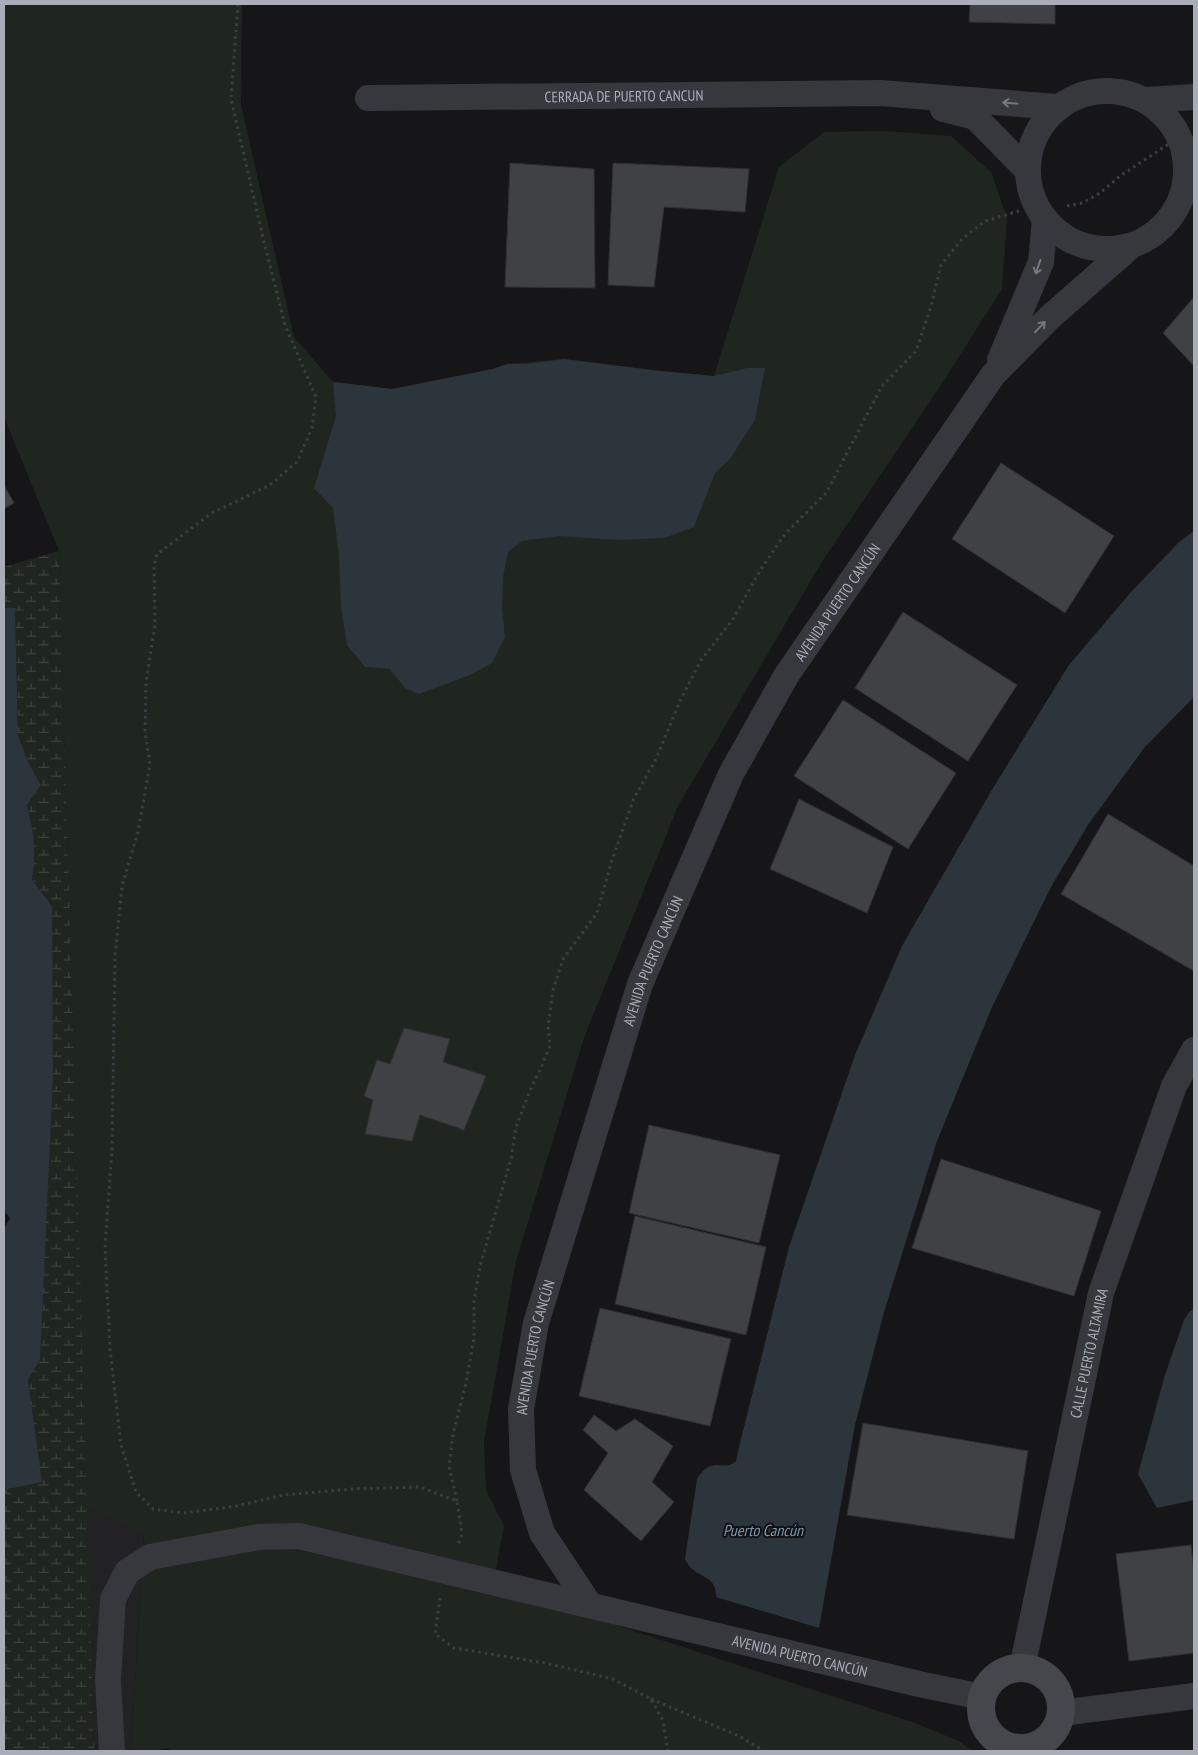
<svg xmlns="http://www.w3.org/2000/svg" width="1198" height="1755" font-family="'PT Sans Narrow',sans-serif">
<defs>
<pattern id="wetland-marsh" width="20" height="14" patternUnits="userSpaceOnUse" patternTransform="scale(1.25)"><rect width="20" height="14" fill="#1e261f"/><path d="M1 5h8M5 5V1M11 12h8M15 12V8" fill="none" stroke="#3c433d"/></pattern>
</defs>
<rect width="100%" height="100%" fill="#161618"/>
<polygon fill="#222225" points="86,1505 144,1533 131,1751 94,1751"/>
<polygon fill="#1e261f" points="4,4 242,4 241,105 294,337 333,382 392,389 493,369 507,364 564,359 660,371 714,376 779,167 824,132 884,131 951,136 991,172 1007,218 1002,289 939,388 823,560 678,806 585,1035 516,1261 484,1442 486,1490 504,1526 493,1585 915,1723 959,1741 972,1751 175,1751 167,1748 155,1751 131,1751 144,1534 86,1505 59,551 4,417"/>
<path fill="url(#wetland-marsh)" d="M59 551 94 1751H4V1490L41 1482 28 1380 40 1360 52 906 32 880C37 852 34 832 27 805L41 785 28 762 18 735 15 608H4V567Z"/>
<g fill="#2c353c">
<polygon points="564,359 660,371 714,376 747,368 765,368 755,420 730,459 715,473 694,527 664,538 617,540 559,536 522,541 508,552 503,577 502,609 505,637 492,663 470,675 419,694 405,688 390,669 365,667 347,645 341,608 339,555 333,508 314,488 336,416 333,382 392,389 493,369 507,364 526,364"/>
<path d="M1194 531V697L1144 748 1088 825 1052 885 992 1007 937 1141 884 1312 855 1425 819 1628 716 1597C717 1572 694 1580 685 1559L697 1479C713 1454 724 1473 736 1461L739 1447 789 1247 855 1055 902 946 990 793 1069 665 1132 591 1178 543Z"/>
<path d="M4 608H15L18 735 28 762 41 785 27 805C34 834 37 851 32 880L52 906 53 1076 40 1360 28 1380 42 1482 4 1490V1229L10 1218 4 1211Z"/>
<polygon points="1194,1309 1194,1500 1157,1508 1138,1474 1164,1378 1184,1320 1189,1312"/>
</g>
<g fill="#404145" stroke="#303034">
<polygon points="970,4 1055,4 1055,24 969,22"/>
<polygon points="510,163 594,169 595,288 505,287"/>
<polygon points="613,163 749,169 745,212 664,207 654,287 608,285"/>
<polygon points="1194,297 1194,366 1163,333"/>
<polygon points="1001,463 1114,536 1065,613 952,539"/>
<polygon points="4,485 14,503 4,509"/>
<polygon points="903,612 1017,685 968,761 855,688"/>
<polygon points="843,700 956,773 908,849 794,776"/>
<polygon points="799,799 893,847 867,913 770,869"/>
<polygon points="1108,814 1194,866 1194,971 1061,894"/>
<polygon points="404,1028 450,1039 443,1062 486,1076 464,1130 420,1115 412,1141 365,1134 373,1100 364,1096 377,1060 390,1064"/>
<polygon points="649,1125 780,1155 759,1243 629,1213"/>
<polygon points="941,1159 1101,1211 1074,1296 912,1248"/>
<polygon points="635,1216 766,1247 746,1335 615,1304"/>
<polygon points="600,1308 731,1339 710,1426 579,1396"/>
<polygon points="594,1415 616,1431 635,1419 673,1446 652,1482 674,1502 641,1541 584,1490 608,1453 583,1430"/>
<polygon points="863,1423 1028,1451 1014,1539 847,1515"/>
<polygon points="1191,1545 1194,1574 1194,1653 1129,1661 1116,1554"/>
</g>
<g fill="none" stroke-linecap="round" stroke-linejoin="round">
<g stroke="#3d3f44" stroke-width="3" stroke-dasharray="2.5 4" stroke-linecap="butt">
<polyline points="238,4 231,99 264,242 285,325 316,397 312,428 297,462 270,485 212,513 157,554 154,566 155,625 146,682 145,732 150,764 138,832 122,886 115,956 112,1149 105,1248 110,1349 121,1445 136,1492 153,1509 183,1513 237,1506 283,1495 352,1489 420,1487 457,1501 462,1534 458,1545"/>
<polyline points="1067,206 1082,203 1100,193 1120,176 1187,132 1194,130"/>
<polyline points="457,1501 449,1466 453,1434 466,1383 474,1338 474,1301 480,1266 511,1159 516,1127 531,1088 541,1068 550,1046 548,1026 553,990 563,959 597,913 612,860 634,798 656,759 680,701 701,660 733,619 761,569 785,534 826,493 882,386 916,351 931,306 941,265 962,239 985,221 1019,211"/>
<polyline points="440,1598 435,1634 454,1648 545,1663 613,1679 651,1699 663,1721 668,1751"/>
<polyline points="651,1699 739,1736 764,1751"/>
</g>
<g stroke="#37383d" stroke-width="26">
<circle cx="1107" cy="170" r="79"/>
<path id="s1" d="M368 98 880 93 1058 107"/>
<polyline points="1146,100 1194,97"/>
<polyline points="943,109 975,117 1028,171"/>
<polyline points="1000,360 1041,262 1045,219"/>
<path id="s2" d="M589 1604 542 1533 523 1470 521 1409 536 1323 640 984 731 774 786 676 993 375 1049 318 1131 246"/>
<path id="s3" d="M1022 1668 1101 1293 1174 1086 1194 1050"/>
<polyline points="1061,1713 1194,1696"/>
<path id="s4" d="M112 1751 108 1680 113 1599 127 1572 150 1557 259 1537 299 1536 919 1684 982 1697"/>
</g>
<circle stroke="#45474d" stroke-width="28" cx="1021" cy="1708" r="40"/>
</g>
<defs><path id="oneway-shaft" d="M-6 0H5M1.5-3L5.5 0L1.5 3" fill="none" stroke-width="1.6" stroke-linecap="round" stroke-linejoin="round" transform="scale(1.25)"/></defs>
<g stroke="#757881">
<use href="#oneway-shaft" transform="translate(1010 103) rotate(-175)"/>
<use href="#oneway-shaft" transform="translate(1038 267) rotate(109)"/>
<use href="#oneway-shaft" transform="translate(1040 327) rotate(-46)"/>
</g>
<g text-anchor="middle" dominant-baseline="central" stroke-width="4" stroke-linejoin="round" paint-order="stroke">
<g font-size="15" fill="#a8adb8" stroke="#111113">
<text stroke="none"><textPath href="#s1" startOffset="256">CERRADA DE PUERTO CANCUN</textPath></text>
<text stroke="none"><textPath href="#s2" startOffset="1085">AVENIDA PUERTO CANCÚN</textPath></text>
<text stroke="none"><textPath href="#s2" startOffset="680">AVENIDA PUERTO CANCÚN</textPath></text>
<text stroke="none"><textPath href="#s2" startOffset="275">AVENIDA PUERTO CANCÚN</textPath></text>
<text stroke="none"><textPath href="#s3" startOffset="322">CALLE PUERTO ALTAMIRA</textPath></text>
<text stroke="none"><textPath href="#s4" startOffset="876">AVENIDA PUERTO CANCÚN</textPath></text>
</g>
<g font-size="16" font-style="italic" fill="#7f9bb3" stroke="#111113">
<text x="763" y="1530">Puerto Cancún</text>
</g>
</g>
<rect width="1198" height="1755" fill="none" stroke="#a8adb8" stroke-width="10"/>
</svg>
